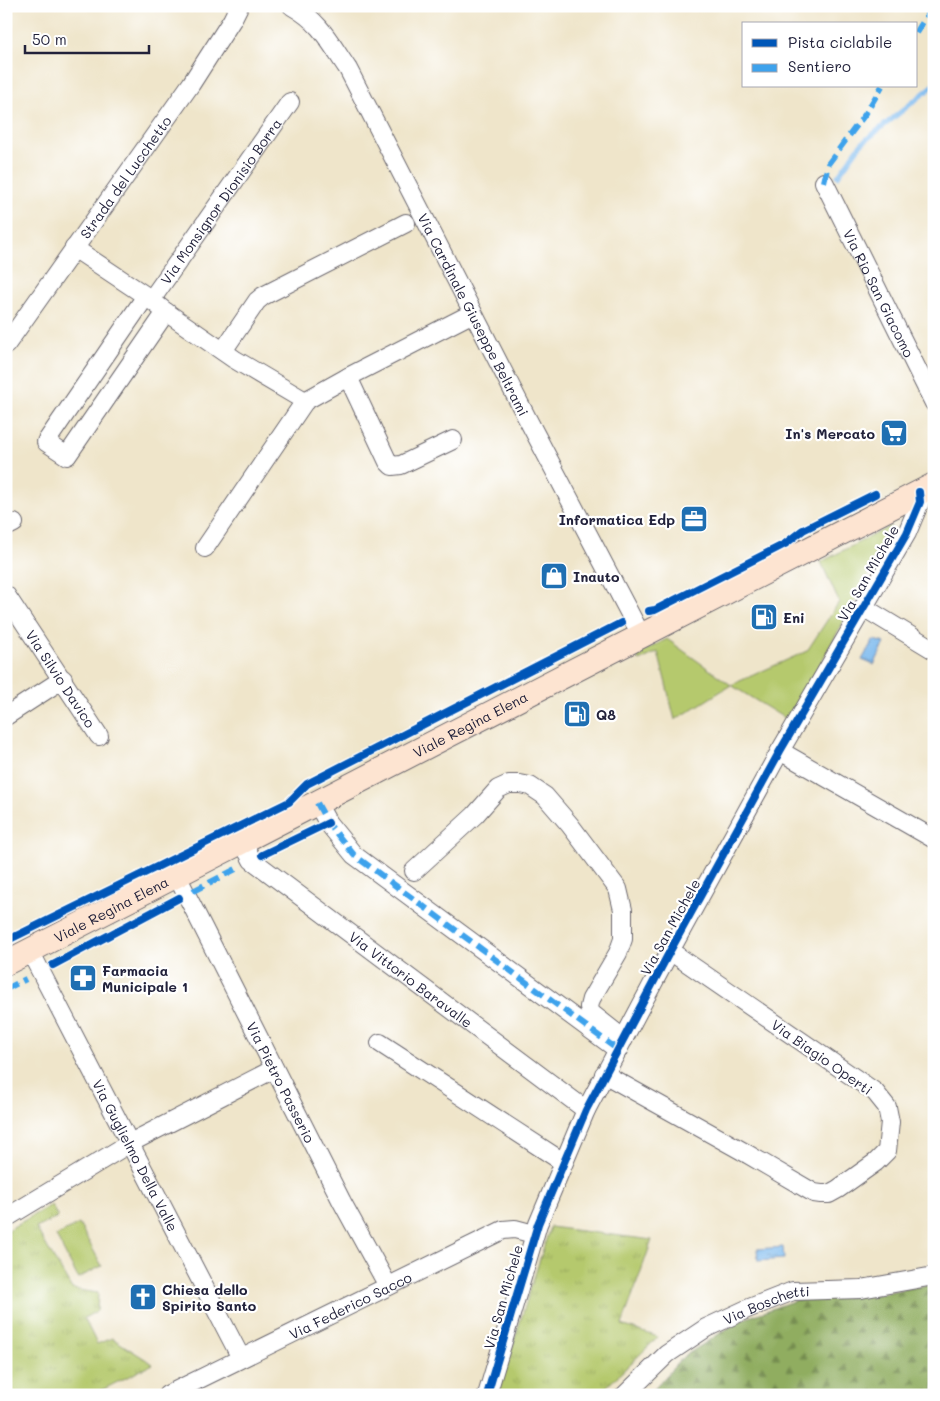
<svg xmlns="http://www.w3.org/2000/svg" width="940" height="1401" font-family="Mali,sans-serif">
<defs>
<pattern id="forest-firs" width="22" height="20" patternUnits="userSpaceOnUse" patternTransform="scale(1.25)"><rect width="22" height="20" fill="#90ad60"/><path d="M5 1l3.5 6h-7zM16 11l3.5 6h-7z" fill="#758c50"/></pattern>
<pattern id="park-tufts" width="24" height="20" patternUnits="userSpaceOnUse" patternTransform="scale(1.25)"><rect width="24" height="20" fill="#b5c96d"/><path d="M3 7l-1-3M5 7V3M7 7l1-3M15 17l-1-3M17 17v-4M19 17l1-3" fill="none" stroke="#9bac5f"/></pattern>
<pattern id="water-ripples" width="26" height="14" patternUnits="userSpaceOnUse" patternTransform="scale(1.25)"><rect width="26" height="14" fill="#7bb9ee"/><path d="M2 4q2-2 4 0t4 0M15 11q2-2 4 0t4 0" fill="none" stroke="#6496c2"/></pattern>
</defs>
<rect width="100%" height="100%" fill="#fff"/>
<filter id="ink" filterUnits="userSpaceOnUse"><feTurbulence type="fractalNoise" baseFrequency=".02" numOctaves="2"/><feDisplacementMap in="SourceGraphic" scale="10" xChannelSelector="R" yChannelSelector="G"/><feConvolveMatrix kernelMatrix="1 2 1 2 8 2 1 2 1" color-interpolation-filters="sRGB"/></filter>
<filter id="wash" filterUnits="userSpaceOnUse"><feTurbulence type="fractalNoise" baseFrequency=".0096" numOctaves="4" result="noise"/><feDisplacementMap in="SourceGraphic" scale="20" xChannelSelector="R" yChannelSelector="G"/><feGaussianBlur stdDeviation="1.12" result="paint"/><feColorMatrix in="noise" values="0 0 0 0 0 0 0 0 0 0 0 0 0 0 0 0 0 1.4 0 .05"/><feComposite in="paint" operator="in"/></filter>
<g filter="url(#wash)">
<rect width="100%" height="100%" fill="#efe5ca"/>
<g fill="#b5c96d" stroke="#6c7654">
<polygon points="890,526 892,533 789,721 731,685 675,720 658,652 639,661 636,655 667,639 731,685 807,651 839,602 821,562"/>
<polygon points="79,1224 102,1266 78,1278 56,1236"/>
</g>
<polygon fill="url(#forest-firs)" stroke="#59684e" points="934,1284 934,1395 649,1395 683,1357 741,1320 796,1300 865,1296"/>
<g fill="url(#park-tufts)" stroke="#6c7654">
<polygon points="51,1205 58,1217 36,1228 72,1289 98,1293 97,1311 84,1318 97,1344 112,1338 153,1364 92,1395 6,1395 6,1231"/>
<polygon points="550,1227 652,1240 622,1325 658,1337 598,1395 497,1395"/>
</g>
<g fill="url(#water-ripples)" stroke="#4e6e94">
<polygon points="873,640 885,643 874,665 862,660"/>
<polygon points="783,1247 784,1259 758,1261 757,1249"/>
</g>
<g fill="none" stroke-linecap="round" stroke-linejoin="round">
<polyline stroke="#7bb9ee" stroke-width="5" points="838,176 861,144 934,85"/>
</g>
</g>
<g filter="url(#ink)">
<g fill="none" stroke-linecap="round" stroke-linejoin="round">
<g stroke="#6a666d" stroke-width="20">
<g id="street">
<path id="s1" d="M292 6C321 22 330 43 348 69L528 420 641 635"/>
<path id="s2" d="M824 182 934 403"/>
<polyline points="74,248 146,296 166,312 234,359 305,401 205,548"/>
<polyline points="146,296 46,442 67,456 166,312"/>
<path id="s3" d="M151 300 290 102"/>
<path id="s4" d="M6 345 191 84 232 20 239 6"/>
<polyline points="223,351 257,301 263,296 406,223"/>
<polyline points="348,377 388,462 392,466 401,465 453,440"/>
<polyline points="305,401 348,377 473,313"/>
<polyline points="6,527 14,523"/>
<path id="s5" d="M6 595 99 736"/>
<polyline points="863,607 934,650"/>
<polyline points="6,716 63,679"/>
<polyline points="780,751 934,839"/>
<polyline points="317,803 328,823 354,855 618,1050"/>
<path id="s6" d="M243 843 252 860 586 1110"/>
<polyline points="414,871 475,815 498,789 509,784 520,784 530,786 545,796 570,825 618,889 623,910 623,939 618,953 591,999 589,1007 591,1013 624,1039"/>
<path id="s7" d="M177 876 342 1202 388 1286"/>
<path id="s8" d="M30 951 241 1358"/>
<polyline points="380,1043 563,1162"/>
<polyline points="604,1074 744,1152 814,1193 821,1194 829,1194 838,1189 876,1162 887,1151 890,1122 887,1107 875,1092 670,951"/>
<polyline points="6,1218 130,1143 274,1069"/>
<path id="s9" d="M167 1395 503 1230 515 1229 534 1234"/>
<polyline points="487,1395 538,1224 586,1110 670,951 780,751 907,533 920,502 919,492"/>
<path id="s10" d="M625 1395 667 1354 706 1328 747 1309 793 1291 861 1289 934 1276"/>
</g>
</g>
<g stroke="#6a666d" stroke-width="26">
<g id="secondary">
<path id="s11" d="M6 963 934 485"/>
</g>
</g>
<use href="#street" stroke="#fff" stroke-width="18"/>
<use href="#secondary" stroke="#fde4d1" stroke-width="24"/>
<g stroke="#3ea2ec" stroke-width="6" stroke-dasharray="12 6" stroke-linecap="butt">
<polyline points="916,33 933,6"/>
<polyline points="824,182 828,164 866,113 882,86"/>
<polyline points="317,803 328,823 354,855 618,1050"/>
<polyline points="193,891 236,869"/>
<polyline points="6,989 26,979"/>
</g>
<g stroke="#fff" stroke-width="11">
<g id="cycleway">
<polyline points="649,611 655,610 785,544 803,530 875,494"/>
<polyline points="262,855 328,823"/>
<polyline points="6,941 289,802 307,784 621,623"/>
<polyline points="53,965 179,898"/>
<polyline points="487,1395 538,1224 586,1110 670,951 780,751 907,533 920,502 919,492"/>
</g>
</g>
<use href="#cycleway" stroke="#0057b8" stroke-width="8"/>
</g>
</g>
<defs>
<g id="supermarket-square" transform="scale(1.4375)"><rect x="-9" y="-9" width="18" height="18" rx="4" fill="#1f6fb2" stroke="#fff"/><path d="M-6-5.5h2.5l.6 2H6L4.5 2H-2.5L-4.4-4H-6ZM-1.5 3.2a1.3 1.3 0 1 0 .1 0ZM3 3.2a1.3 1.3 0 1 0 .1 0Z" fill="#fff"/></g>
<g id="office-square" transform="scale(1.4375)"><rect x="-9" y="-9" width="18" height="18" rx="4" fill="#1f6fb2" stroke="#fff"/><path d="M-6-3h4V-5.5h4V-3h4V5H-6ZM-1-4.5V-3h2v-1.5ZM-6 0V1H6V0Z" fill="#fff"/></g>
<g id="shop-square" transform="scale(1.4375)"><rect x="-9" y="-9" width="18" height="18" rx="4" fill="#1f6fb2" stroke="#fff"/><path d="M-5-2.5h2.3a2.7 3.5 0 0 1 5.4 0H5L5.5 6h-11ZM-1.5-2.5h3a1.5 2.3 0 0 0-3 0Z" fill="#fff"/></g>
<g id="fuel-square" transform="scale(1.4375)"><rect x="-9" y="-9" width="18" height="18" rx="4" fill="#1f6fb2" stroke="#fff"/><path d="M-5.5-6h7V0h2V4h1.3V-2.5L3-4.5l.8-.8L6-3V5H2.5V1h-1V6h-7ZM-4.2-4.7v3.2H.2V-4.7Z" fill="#fff"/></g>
<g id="pharmacy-square" transform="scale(1.4375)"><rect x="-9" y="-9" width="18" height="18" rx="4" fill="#1f6fb2" stroke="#fff"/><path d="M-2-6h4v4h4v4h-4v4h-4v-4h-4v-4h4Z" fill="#fff"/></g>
<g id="church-square" transform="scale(1.4375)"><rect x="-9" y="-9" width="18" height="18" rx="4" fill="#1f6fb2" stroke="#fff"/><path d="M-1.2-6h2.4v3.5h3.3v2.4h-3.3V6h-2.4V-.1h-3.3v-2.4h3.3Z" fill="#fff"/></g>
</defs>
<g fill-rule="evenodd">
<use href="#supermarket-square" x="894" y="433"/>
<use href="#office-square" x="694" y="519"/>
<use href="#shop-square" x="554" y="576"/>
<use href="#fuel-square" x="764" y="617"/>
<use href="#fuel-square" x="577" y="714"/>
<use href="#pharmacy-square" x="83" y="978"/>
<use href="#church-square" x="143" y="1297"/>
</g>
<g text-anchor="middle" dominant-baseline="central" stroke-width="4.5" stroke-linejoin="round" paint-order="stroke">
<g font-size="14" fill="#22223b" stroke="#fff">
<text stroke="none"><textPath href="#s4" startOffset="206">Strada del Lucchetto</textPath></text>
<text stroke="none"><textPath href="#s3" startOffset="121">Via Monsignor Dionisio Borra</textPath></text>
<text stroke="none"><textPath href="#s2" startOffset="124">Via Rio San Giacomo</textPath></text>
<text stroke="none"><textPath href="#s1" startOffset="361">Via Cardinale Giuseppe Beltrami</textPath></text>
<text transform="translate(868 573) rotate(-60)">Via San Michele</text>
<text stroke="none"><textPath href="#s5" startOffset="100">Via Silvio Davico</textPath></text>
<text stroke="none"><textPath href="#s11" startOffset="522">Viale Regina Elena</textPath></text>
<text stroke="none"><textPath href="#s11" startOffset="118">Viale Regina Elena</textPath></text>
<text transform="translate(670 927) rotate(-61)">Via San Michele</text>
<text stroke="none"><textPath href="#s6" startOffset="218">Via Vittorio Baravalle</textPath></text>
<text transform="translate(822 1057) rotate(35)">Via Biagio Operti</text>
<text stroke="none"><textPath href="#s7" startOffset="231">Via Pietro Passerio</textPath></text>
<text stroke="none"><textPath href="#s8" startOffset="230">Via Guglielmo Della Valle</textPath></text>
<text transform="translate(503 1297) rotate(-74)">Via San Michele</text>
<text stroke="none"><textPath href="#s9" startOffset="204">Via Federico Sacco</textPath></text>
<text stroke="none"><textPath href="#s10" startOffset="171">Via Boschetti</textPath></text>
</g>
<g font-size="14" font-weight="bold" fill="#22223b" stroke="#fff" text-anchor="start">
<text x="875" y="433" text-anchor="end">In's Mercato</text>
<text x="675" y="519" text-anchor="end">Informatica Edp</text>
<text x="573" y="576">Inauto</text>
<text x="783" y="617">Eni</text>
<text x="596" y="714">Q8</text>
<text x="102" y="970">Farmacia<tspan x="102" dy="16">Municipale 1</tspan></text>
<text x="162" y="1289">Chiesa dello<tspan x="162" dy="16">Spirito Santo</tspan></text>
</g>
</g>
<rect width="940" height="1401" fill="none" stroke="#fff" stroke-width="25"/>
<rect x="742" y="22" width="175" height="65" fill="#ffffff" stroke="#a7a7b1"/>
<rect x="752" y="39" width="25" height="8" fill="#0057b8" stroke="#a7a7b1"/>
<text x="788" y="48" font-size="15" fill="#22223b">Pista ciclabile</text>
<rect x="752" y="64" width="25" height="8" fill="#3ea2ec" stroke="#a7a7b1"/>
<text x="788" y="72" font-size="15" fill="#22223b">Sentiero</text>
<path d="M25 45v8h124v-8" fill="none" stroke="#22223b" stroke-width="2.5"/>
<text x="32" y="45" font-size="15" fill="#22223b" stroke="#ffffff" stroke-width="4" paint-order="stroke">50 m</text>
</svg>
